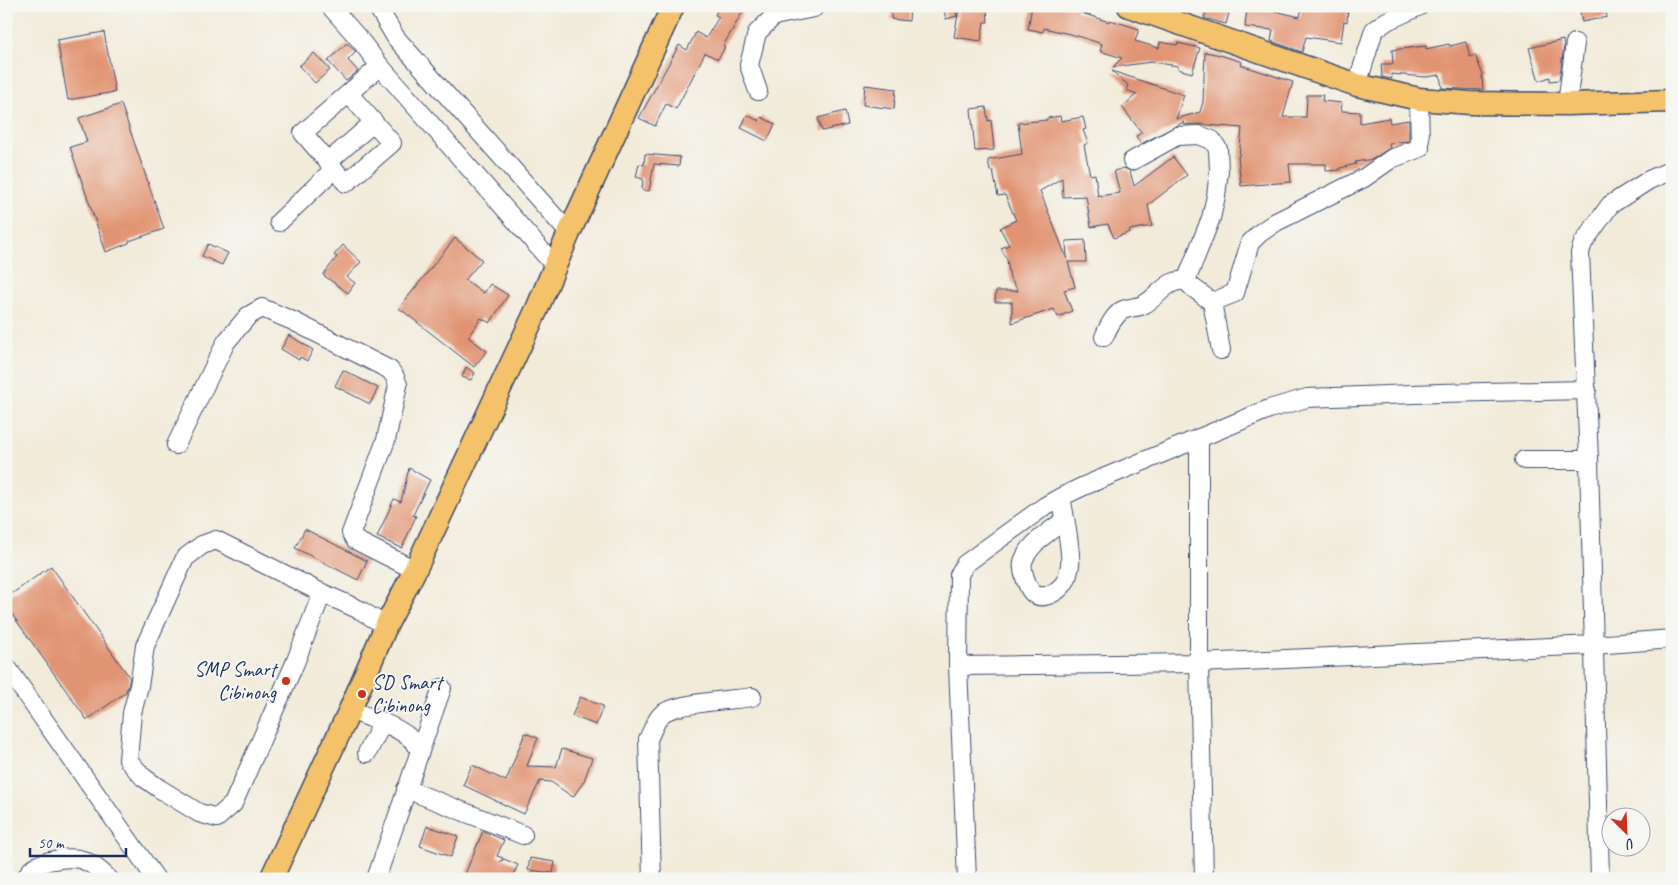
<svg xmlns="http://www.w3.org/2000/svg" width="1678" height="885" font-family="Caveat,sans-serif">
<rect width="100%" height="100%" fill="#f6f6f2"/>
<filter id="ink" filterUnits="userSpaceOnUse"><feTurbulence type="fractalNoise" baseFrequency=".02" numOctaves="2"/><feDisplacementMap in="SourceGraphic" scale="10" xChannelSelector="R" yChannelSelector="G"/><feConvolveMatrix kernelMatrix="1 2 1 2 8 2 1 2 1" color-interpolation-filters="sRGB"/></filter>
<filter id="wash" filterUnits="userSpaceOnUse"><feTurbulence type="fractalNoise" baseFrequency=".0096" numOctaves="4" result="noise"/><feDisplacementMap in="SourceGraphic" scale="20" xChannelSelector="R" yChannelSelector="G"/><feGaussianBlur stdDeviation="1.12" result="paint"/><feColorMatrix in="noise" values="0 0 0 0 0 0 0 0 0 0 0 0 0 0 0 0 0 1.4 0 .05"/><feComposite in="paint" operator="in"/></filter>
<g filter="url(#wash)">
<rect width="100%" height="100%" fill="#f2ebda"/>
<g id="blocks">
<g fill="#e19473">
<polygon points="719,6 746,6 723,46 725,47 718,59 705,53 676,109 666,104 655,126 639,118 679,45 687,50 696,32 706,38 719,17 715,15"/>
<polygon points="892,6 910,6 909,21 891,19"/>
<polygon points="943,6 954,6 957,16 946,19"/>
<polygon points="1032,6 1067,6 1076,8 1076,11 1109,22 1110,20 1139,29 1135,41 1159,48 1160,42 1177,45 1178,43 1200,48 1192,73 1178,69 1178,66 1152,62 1113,67 1122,58 1100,51 1102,44 1078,36 1044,28 1043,32 1028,29"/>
<polygon points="1218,6 1231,6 1226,24 1204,18 1208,7 1217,9"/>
<polygon points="1302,6 1331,10 1332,6 1348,6 1347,22 1344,21 1341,42 1306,37 1302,52 1271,41 1273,30 1245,27 1247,9 1266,11 1266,9 1300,17"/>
<polygon points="1579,6 1605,6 1607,17 1582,22"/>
<polygon points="959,8 987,9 988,22 984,22 981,41 954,37"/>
<polygon points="104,32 115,92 68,100 57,40"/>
<polygon points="1563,40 1564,47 1559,80 1550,81 1550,77 1539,81 1529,48"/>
<polygon points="1466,42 1470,57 1475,55 1483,75 1482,76 1483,90 1442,88 1440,75 1426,77 1391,74 1392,79 1382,77 1381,64 1393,64 1392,50 1426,46 1426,49 1449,44 1450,46"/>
<polygon points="347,43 356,52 348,60 358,71 346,81 328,61"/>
<polygon points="1205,52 1220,55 1242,62 1241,65 1293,82 1283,117 1306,117 1307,95 1323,95 1322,101 1342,103 1341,111 1360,112 1360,123 1389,118 1390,123 1409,120 1409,141 1389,143 1390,148 1373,159 1355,162 1356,164 1340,168 1340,170 1326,171 1326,164 1289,164 1291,182 1241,186 1238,156 1239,156 1242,128 1196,124 1185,125 1184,122 1141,144 1136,136 1142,133 1122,107 1137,94 1126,90 1128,85 1112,71 1184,95 1176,119 1200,112 1203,102"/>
<polygon points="314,53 330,70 315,83 299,66"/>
<polygon points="865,85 896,89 894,109 863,105"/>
<polygon points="121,104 164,229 129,241 129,243 106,252 70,147 87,142 79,118"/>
<polygon points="986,107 988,121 991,120 994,150 975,151 971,109"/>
<polygon points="845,111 848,125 822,131 818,118"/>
<polygon points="747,115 759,121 761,117 775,124 767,141 741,128"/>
<polygon points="1060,116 1061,121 1083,117 1086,129 1083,130 1088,143 1084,145 1090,175 1095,174 1098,196 1120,193 1114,171 1124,168 1130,171 1134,186 1173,157 1187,175 1148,205 1152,226 1129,230 1130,232 1114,238 1108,224 1091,227 1086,196 1063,197 1062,178 1040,191 1067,259 1066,241 1085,240 1086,262 1068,262 1075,287 1064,290 1072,311 1058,317 1054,309 1012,323 1012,302 995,302 996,291 1018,291 1010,278 1007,260 1001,248 1009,245 1000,228 1016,220 1005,195 998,196 993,171 990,171 988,160 1022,154 1018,123 1047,120 1047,118"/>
<polygon points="645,154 680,157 679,166 654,164 649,191 642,190 643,179 636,177 639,164 644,165"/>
<polygon points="455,238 482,260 465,280 484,293 490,284 508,295 490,323 481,318 468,337 487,351 474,367 399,308"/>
<polygon points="208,244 228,253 222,265 202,256"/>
<polygon points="343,245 361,262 347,277 355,283 348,293 323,275 337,257 334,255"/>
<polygon points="289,335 313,350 307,361 300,357 299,360 281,349"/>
<polygon points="466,367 475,373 471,380 462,377"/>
<polygon points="343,370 378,388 370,404 335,386"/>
<polygon points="409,468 430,480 413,515 416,516 402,548 377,537 394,499 401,502"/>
<polygon points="305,529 367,561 358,580 295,548"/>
<polygon points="51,566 130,678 126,692 87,720 6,606 6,598"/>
<polygon points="580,697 603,706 596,725 572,716"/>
<polygon points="525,733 538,738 527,766 556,767 562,749 592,758 584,781 573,797 551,782 540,781 524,814 463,785 472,765 506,781"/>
<polygon points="427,826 458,836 451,857 420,846"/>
<polygon points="483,831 504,840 497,856 503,858 500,862 504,859 518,865 511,879 463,879"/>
<polygon points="530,858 555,862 553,873 528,870"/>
</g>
</g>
</g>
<g filter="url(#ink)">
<use href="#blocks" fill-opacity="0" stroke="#3b4b71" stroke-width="1"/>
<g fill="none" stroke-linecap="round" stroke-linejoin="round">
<g stroke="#3b4b71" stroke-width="20">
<g id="minor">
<polyline points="330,6 360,40 380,66 555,266"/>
<polyline points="377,6 396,38 569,233"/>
<polyline points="1357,85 1374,30 1387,21 1420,6"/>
<polyline points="758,91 749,65 757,33 774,16 814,8 813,6"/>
<polyline points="349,94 392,143 346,183 303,133 380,66"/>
<polyline points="1567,104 1575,43"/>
<polyline points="1132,161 1177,136 1199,135 1212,140 1218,149 1219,171 1216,196 1211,218 1186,281 1192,287 1212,302"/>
<polyline points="328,162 374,122"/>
<polyline points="279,222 334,169"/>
<path d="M1104 337C1108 328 1112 318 1121 311 1128 307 1136 308 1143 305 1159 297 1167 278 1186 281"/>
<polyline points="1221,350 1212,302 1235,293 1250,243 1260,233 1276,222 1364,178 1391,159 1420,148 1419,99"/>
<polyline points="1199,438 1199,663 1204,879"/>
<polyline points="176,445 226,342 248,316 262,308 293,321 390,370 395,377 398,385 386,440 351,533 355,540 415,570"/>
<polyline points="1524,460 1589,460"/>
<path d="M1061 497C1064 513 1072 551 1070 565 1069 570 1068 576 1066 580 1061 590 1045 601 1034 594 1029 591 1027 583 1025 578 1023 572 1021 565 1024 559 1031 543 1051 530 1065 520"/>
<polyline points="322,593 295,663 233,804 217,818 199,813 160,789 143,777 128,760 132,713 139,686 145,646 185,558 202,545 216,540 322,593 360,610 386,626"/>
<polyline points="6,666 156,879"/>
<polyline points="958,666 1199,663 1594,645 1672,639"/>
<path d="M350 710C371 719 410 728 420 751L376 879"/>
<polyline points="420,751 442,688"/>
<polyline points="367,753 383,722"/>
<polyline points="406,789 523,835"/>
<path d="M25 879C27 876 29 872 32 869 42 860 70 856 83 860 93 864 101 871 109 879"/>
<path d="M652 879 648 739C652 732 655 721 661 715 671 703 734 700 752 697"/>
<polyline points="967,879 958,666 959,575 965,564 1045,506 1061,497 1084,486 1269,409 1307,398 1440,393 1587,390"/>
<polyline points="1600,879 1589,460 1580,253 1583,243 1610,205 1649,180 1672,170"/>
</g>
</g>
<g stroke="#3b4b71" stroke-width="25">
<g id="major">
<polyline points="1129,6 1357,85 1419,99 1470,103 1567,104 1672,101"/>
<polyline points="271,879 350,710 386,626 415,570 537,309 569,233 673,6"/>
</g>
</g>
<use href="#minor" stroke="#fff" stroke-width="18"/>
<use href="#major" stroke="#f3c26a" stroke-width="22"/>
</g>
</g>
<g fill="#c8321e" stroke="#f6f6f2" stroke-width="2">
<circle cx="286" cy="681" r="5"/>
<circle cx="362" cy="694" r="5"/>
</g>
<g text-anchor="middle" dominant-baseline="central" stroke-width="4" stroke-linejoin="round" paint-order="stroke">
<g font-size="20" fill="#1b2f5e" stroke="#f6f6f2" text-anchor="end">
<text x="276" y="669">SMP Smart<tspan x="276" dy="23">Cibinong</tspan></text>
<text x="372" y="682" text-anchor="start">SD Smart<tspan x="372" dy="23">Cibinong</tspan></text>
</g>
</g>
<rect width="1678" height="885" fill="none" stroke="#f6f6f2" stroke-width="25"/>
<g transform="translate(1626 832) rotate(156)"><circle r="24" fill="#f6f6f2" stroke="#9ea6b7"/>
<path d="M0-4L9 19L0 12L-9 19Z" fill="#c8321e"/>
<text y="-8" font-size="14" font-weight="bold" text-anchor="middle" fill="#1b2f5e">U</text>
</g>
<path d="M30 848v8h96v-8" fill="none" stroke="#1b2f5e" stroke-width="2.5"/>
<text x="38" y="848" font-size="15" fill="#1b2f5e" stroke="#f6f6f2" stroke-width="4" paint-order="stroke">50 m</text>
</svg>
